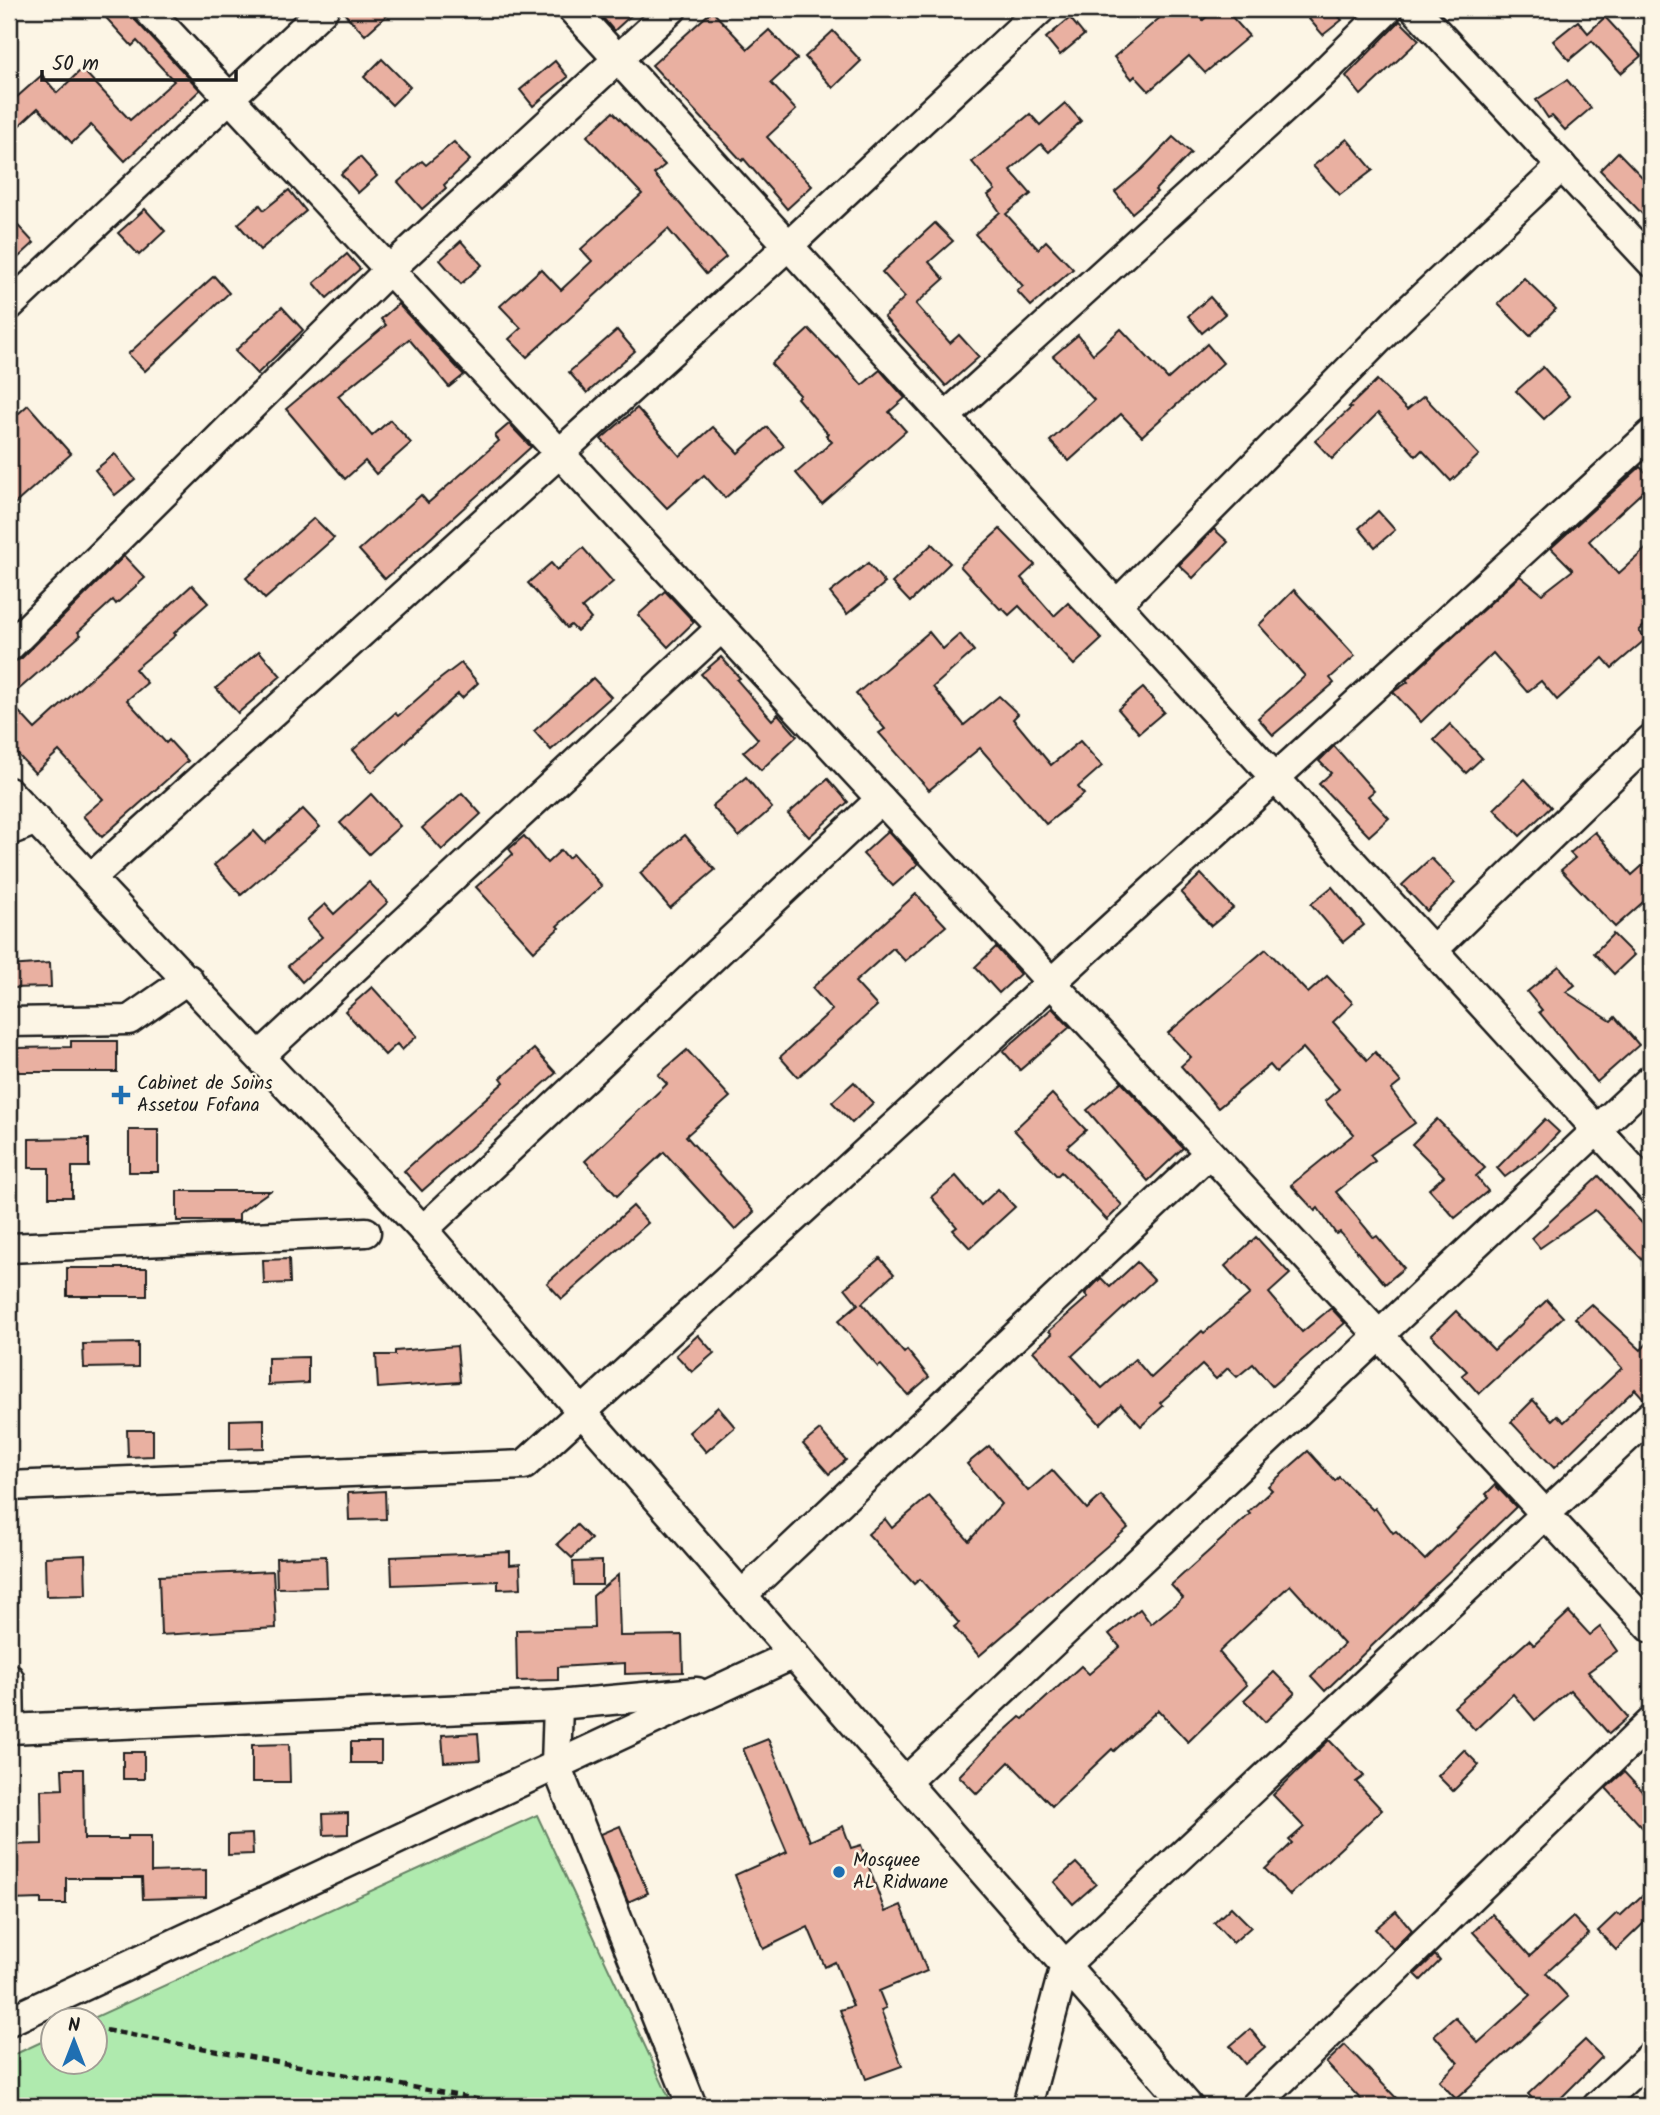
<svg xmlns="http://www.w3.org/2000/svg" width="1660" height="2115" font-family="Kalam,sans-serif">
<rect width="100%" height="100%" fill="#fcf5e5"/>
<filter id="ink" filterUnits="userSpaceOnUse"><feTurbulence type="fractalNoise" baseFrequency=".0143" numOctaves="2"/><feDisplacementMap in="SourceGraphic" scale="14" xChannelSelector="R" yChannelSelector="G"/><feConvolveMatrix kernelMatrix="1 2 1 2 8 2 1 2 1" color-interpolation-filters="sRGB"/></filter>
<g filter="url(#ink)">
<polygon fill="#afeaae" stroke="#668365" stroke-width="2" points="537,1815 673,2106 9,2106 9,2057 52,2037 52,2062 94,2062 94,2021 89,2020"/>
<g fill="#e9b0a1" stroke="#1c1c1c" stroke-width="2">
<polygon points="98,9 131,9 135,20 200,90 125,161 91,125 72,143 38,108 9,135 9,104 42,75 57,93 82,69 130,120 174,81 137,41 132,46"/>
<polygon points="340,9 394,9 365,35"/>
<polygon points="602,9 638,9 614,31 598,12"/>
<polygon points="1170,9 1193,9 1203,20 1215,9 1225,9 1249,36 1205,73 1189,56 1149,91 1135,76 1132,79 1114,57"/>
<polygon points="1321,9 1332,9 1342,20 1323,35 1309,19"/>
<polygon points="712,11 748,49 769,30 797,59 771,83 796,110 767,137 812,186 787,209 744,159 742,161 652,65"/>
<polygon points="1605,17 1641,56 1621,73 1592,41 1569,60 1553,41 1578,21 1588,33"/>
<polygon points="1070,18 1084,35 1060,55 1046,38"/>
<polygon points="1400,21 1419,40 1361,95 1346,76"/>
<polygon points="833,31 861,61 833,88 805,57"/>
<polygon points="382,59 410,87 392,105 364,77"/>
<polygon points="555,61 568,77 533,106 520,90"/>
<polygon points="1567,80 1591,108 1565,130 1552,116 1548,118 1536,100"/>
<polygon points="1065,103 1081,121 1049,152 1041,144 1010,170 1031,194 1006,214 1038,249 1046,241 1073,269 1031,306 1017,291 1023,286 975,234 1000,212 988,195 995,190 972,162 1030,114 1040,125"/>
<polygon points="613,112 665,165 654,174 726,257 706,274 668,229 527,357 509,339 521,328 500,306 541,269 561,290 592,261 581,249 642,194 587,136"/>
<polygon points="1173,137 1191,153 1155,190 1157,192 1132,213 1115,192 1142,169"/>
<polygon points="1347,139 1373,170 1340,195 1313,166"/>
<polygon points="454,142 470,160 444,185 446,188 422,209 398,182 422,161 426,165"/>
<polygon points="1618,152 1646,181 1651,176 1651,223 1600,170"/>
<polygon points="360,157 377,176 358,193 341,174"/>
<polygon points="289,190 306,211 260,250 238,224 260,205 264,210"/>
<polygon points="145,209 165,231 139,255 118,233"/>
<polygon points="9,216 34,243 9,266"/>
<polygon points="935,223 953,241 929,262 944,279 916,304 950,343 959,335 979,357 946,386 884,317 905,297 882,272"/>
<polygon points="461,241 482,265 461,284 440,260"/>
<polygon points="347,254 360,269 327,298 314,283"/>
<polygon points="214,276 229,293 145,371 128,354"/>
<polygon points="1524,278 1556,309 1530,336 1498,304"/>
<polygon points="1210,297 1225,314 1202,333 1188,316"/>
<polygon points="398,304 464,375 449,387 409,339 338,396 372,436 390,420 411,443 376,474 365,461 345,479 286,409 386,325 381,319"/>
<polygon points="282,307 303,330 257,374 235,351"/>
<polygon points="809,329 837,358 838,357 862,385 880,370 905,398 889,412 906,431 822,504 796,473 832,442 826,435 828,434 797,398 800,395 771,364"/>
<polygon points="1121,329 1168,379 1207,344 1223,363 1142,436 1121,414 1069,461 1050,441 1094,400 1053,356 1078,335 1093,354"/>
<polygon points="617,330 635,351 587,393 569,372"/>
<polygon points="1543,367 1569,396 1544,419 1516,391"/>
<polygon points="1377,380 1407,410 1424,396 1479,455 1451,481 1422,450 1416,456 1378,413 1332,459 1315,441 1351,408 1349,407"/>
<polygon points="28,405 71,454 9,509 9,422"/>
<polygon points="637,408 680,456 713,427 738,453 767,427 784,446 725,498 704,475 667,508 601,439"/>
<polygon points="509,424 531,447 385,579 359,550 421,495 428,503 499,441 495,436"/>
<polygon points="115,454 135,479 115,495 95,470"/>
<polygon points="1640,467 1651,477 1651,484 1589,541 1618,574 1651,544 1651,618 1639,631 1646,639 1612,668 1603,658 1557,700 1541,681 1527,692 1493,653 1421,722 1393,692 1408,682 1406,680 1520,576 1542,594 1573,570 1551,548"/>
<polygon points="1378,511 1395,530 1375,547 1359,528"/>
<polygon points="314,518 334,538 265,599 246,578"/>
<polygon points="1000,529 1035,565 1021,578 1054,616 1068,603 1102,639 1074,665 1019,606 1009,615 1002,608 1000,609 960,566"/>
<polygon points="1214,529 1228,542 1193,578 1179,565"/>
<polygon points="932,544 950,563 910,602 892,583"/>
<polygon points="583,548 613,582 582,608 591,619 577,631 571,625 567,628 528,583 551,563 557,570"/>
<polygon points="124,556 145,578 116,604 113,600 78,632 81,635 9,698 9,663 21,659"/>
<polygon points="868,563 885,583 847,614 830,593"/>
<polygon points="192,585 208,603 174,633 176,635 135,669 147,683 127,700 166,743 169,740 188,761 102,837 83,816 103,799 59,751 35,773 9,745 9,701 35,729"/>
<polygon points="1294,590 1355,656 1330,678 1334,683 1273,735 1258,718 1305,676 1259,625"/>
<polygon points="665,591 694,622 668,647 638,615"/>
<polygon points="929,632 943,649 960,634 974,651 933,687 964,725 999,696 1018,714 1013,719 1051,765 1080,741 1102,766 1078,787 1084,794 1046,824 980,748 929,790 879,733 885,729 856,694"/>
<polygon points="259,651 281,676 238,713 216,688"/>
<polygon points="721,657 740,678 737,680 772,720 778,714 797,736 761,770 743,752 758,739 701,674"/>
<polygon points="461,663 478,683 462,698 458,694 372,772 353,750 395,713 398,716 440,679"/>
<polygon points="593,678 611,697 551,750 534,731"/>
<polygon points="1143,688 1164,712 1139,733 1118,709"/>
<polygon points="1450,724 1482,758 1466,773 1434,740"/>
<polygon points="1334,746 1374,791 1368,796 1389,818 1369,836 1319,784 1331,773 1319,761"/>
<polygon points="746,777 772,808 739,837 712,806"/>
<polygon points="828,779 848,802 809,837 788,814"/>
<polygon points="1525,779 1551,807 1520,836 1494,809"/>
<polygon points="462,793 481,814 442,850 422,828"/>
<polygon points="371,794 400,826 369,854 340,823"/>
<polygon points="303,809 320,827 241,895 214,865 254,831 265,843"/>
<polygon points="888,831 918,864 893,886 863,854"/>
<polygon points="1595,832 1632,875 1651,858 1651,895 1615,927 1561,870 1575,858 1570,853"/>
<polygon points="685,835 715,870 670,908 640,873"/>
<polygon points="524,836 547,863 561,850 568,858 573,854 602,886 557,926 559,928 534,951 476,887 513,854 509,849"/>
<polygon points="1431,858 1455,883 1427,911 1402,885"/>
<polygon points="1201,874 1233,908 1211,926 1181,893"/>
<polygon points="369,882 388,902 302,982 288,966 322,937 307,920 325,904 334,914"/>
<polygon points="1332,887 1364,925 1343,942 1311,904"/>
<polygon points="916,894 946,926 905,961 893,948 855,982 877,1006 798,1077 780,1057 832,1010 812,988"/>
<polygon points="1613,934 1634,955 1614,974 1594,953"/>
<polygon points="996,947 1020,974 999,993 975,967"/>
<polygon points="1266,949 1308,993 1327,976 1353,1003 1333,1022 1367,1060 1375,1052 1401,1082 1391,1090 1415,1123 1370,1155 1375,1161 1336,1192 1374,1238 1377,1236 1404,1268 1385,1284 1340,1232 1336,1234 1318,1208 1315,1211 1291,1185 1354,1134 1325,1101 1339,1089 1303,1048 1276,1072 1270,1065 1218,1108 1181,1066 1191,1057 1168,1033"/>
<polygon points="50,963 51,987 9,988 9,966"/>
<polygon points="1559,966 1575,985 1566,992 1611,1021 1615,1017 1639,1045 1597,1082 1539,1012 1542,1010 1527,992"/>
<polygon points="372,987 417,1036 402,1050 397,1044 385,1055 345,1011"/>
<polygon points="1052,1008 1070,1027 1020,1070 1003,1051"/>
<polygon points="71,1041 117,1041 117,1072 17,1072 17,1048 71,1047"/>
<polygon points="534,1049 556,1073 422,1191 404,1171 504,1082 501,1078"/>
<polygon points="687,1050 730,1097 686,1136 754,1212 735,1230 664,1152 617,1196 585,1161 667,1084 658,1075"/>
<polygon points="854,1082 873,1103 852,1123 832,1102"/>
<polygon points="1121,1082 1183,1148 1148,1181 1087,1110"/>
<polygon points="1052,1094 1086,1130 1067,1147 1122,1205 1107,1220 1061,1172 1057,1176 1014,1130"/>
<polygon points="1437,1119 1485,1168 1476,1176 1488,1191 1455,1218 1429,1189 1444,1176 1412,1144"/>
<polygon points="1545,1119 1559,1132 1542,1150 1505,1177 1497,1168"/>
<rect x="129" y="1130" width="29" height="42"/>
<polygon points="89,1138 89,1167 72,1167 72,1197 49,1197 49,1168 29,1168 29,1139"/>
<polygon points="956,1176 981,1205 998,1189 1015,1207 970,1248 953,1230 957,1227 931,1197"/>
<polygon points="1599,1176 1651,1233 1651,1269 1595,1210 1540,1248 1532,1238"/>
<polygon points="177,1191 270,1191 239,1213 239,1221 177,1221"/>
<polygon points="633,1206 648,1223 562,1299 547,1283"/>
<polygon points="1256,1237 1290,1274 1269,1293 1302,1332 1331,1308 1345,1323 1272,1386 1253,1364 1237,1377 1228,1368 1216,1379 1202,1365 1160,1403 1163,1406 1141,1426 1121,1404 1100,1424 1033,1351 1052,1334 1049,1331 1088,1297 1085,1294 1101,1278 1110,1287 1137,1262 1154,1280 1072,1356 1102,1388 1135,1359 1151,1378 1202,1331 1204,1333 1250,1294 1225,1266"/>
<polygon points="880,1258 894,1274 862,1303 904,1353 907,1350 929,1377 908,1395 881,1365 878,1367 838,1321 858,1304 845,1288"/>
<polygon points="289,1259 290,1283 264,1284 263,1260"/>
<rect x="67" y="1268" width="80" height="28"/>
<polygon points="1547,1300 1563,1317 1479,1394 1462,1375 1467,1371 1431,1335 1456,1311 1494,1350"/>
<polygon points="1591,1304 1641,1350 1651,1339 1651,1399 1645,1400 1635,1389 1554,1468 1511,1422 1533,1400 1552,1420 1557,1415 1564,1422 1622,1368 1575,1318"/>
<polygon points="698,1335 714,1353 692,1372 676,1355"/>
<polygon points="138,1343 138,1367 84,1368 83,1344"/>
<polygon points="457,1346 460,1382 378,1388 376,1355 395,1355 395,1351"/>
<polygon points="308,1357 308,1383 268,1385 268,1358"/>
<polygon points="718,1407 735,1427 706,1452 689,1432"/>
<polygon points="264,1419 264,1448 230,1449 230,1420"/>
<polygon points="127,1430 153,1430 153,1456 128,1457"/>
<polygon points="820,1430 846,1460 829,1474 803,1444"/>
<polygon points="989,1446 1028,1491 1052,1470 1087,1509 1101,1496 1128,1528 979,1656 954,1627 959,1623 920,1579 914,1584 868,1534 885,1519 892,1528 929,1496 969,1541 1001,1504 967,1464"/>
<polygon points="1308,1451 1335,1481 1339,1477 1373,1510 1375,1508 1393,1533 1396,1531 1425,1560 1489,1497 1486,1494 1495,1485 1516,1507 1325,1691 1311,1676 1344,1644 1290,1585 1219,1652 1247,1685 1188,1742 1158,1710 1114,1751 1112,1749 1052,1806 1009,1762 977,1794 959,1776 992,1742 1020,1717 1023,1719 1081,1666 1089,1674 1120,1647 1109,1634 1140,1609 1151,1624 1183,1598 1171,1585 1250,1514 1248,1512 1272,1490 1268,1486"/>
<polygon points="385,1491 386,1519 349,1520 348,1493"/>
<polygon points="577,1525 591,1539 572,1558 557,1544"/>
<polygon points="510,1552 510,1565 520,1564 521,1588 498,1589 498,1581 392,1585 391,1557"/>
<polygon points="85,1555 86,1595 46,1596 45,1557"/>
<polygon points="326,1556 327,1587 277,1588 276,1558"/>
<polygon points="602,1561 602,1585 574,1585 573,1562"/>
<polygon points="273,1571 276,1628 161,1635 159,1576"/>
<polygon points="618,1575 620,1636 682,1635 683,1672 625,1674 625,1663 558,1667 558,1680 517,1681 516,1630 594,1628 593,1596"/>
<polygon points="1569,1612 1590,1635 1600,1627 1617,1651 1588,1672 1628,1717 1609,1734 1570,1690 1535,1720 1513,1694 1475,1730 1454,1707 1529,1640 1534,1645"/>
<polygon points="1274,1672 1295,1693 1265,1722 1244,1700"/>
<polygon points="478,1733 480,1760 444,1762 442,1735"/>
<polygon points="768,1739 810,1841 843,1826 851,1848 861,1845 885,1912 901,1905 927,1971 879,1991 886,2008 881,2010 902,2066 866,2079 840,2010 853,2006 835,1962 825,1967 808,1927 763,1949 735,1875 787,1852 743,1749"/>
<polygon points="1329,1740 1364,1776 1356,1782 1382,1810 1290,1895 1265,1869 1292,1843 1289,1840 1304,1827 1273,1795"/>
<rect x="351" y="1742" width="30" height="21"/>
<polygon points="289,1744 290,1782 252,1782 252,1745"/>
<polygon points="1464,1750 1479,1765 1453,1791 1438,1776"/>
<rect x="123" y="1752" width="21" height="27"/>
<polygon points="62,1769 83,1769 84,1839 128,1839 128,1836 151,1836 151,1872 206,1870 206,1897 143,1899 142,1878 66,1878 66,1904 41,1904 41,1899 9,1900 9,1845 42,1844 41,1790 63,1789"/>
<polygon points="1624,1772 1651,1801 1651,1837 1606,1788"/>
<polygon points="348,1813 348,1834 324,1835 323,1814"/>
<polygon points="620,1826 648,1893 628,1902 601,1834"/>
<polygon points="252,1834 253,1854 228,1855 228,1835"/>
<polygon points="1076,1863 1096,1884 1073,1904 1054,1882"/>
<polygon points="1651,1887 1651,1916 1616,1950 1598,1931 1617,1913 1620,1916"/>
<polygon points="1231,1907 1251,1927 1233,1943 1214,1923"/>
<polygon points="1396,1911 1412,1930 1393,1949 1375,1929"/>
<polygon points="1492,1914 1530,1956 1573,1917 1589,1934 1546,1973 1568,1997 1456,2099 1439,2081 1458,2063 1434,2035 1455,2017 1478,2043 1531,1995 1473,1932"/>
<polygon points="1435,1955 1440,1961 1421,1980 1415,1974"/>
<polygon points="1250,2029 1265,2047 1245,2064 1230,2046"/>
<polygon points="1585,2040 1602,2057 1553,2106 1539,2106 1528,2094"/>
<polygon points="1345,2045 1404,2106 1367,2106 1326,2063"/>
</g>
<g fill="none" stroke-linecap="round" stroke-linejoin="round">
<g stroke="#1c1c1c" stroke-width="33">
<g id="minor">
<polyline points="147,9 1651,1628"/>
<polyline points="572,9 1651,1189"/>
<polyline points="1415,9 1651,262"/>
<polyline points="9,306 324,9"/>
<polyline points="945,417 1319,77 1388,9"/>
<polyline points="1117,604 1396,322 1562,166"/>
<polyline points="9,647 389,270 672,9"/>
<polyline points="9,792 423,1230 1188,2106"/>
<polyline points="9,831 37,820"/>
<polyline points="91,878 789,245 1041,9"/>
<polyline points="1433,950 1651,739"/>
<polyline points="9,1022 129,1020 188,979"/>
<polyline points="260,1056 721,628"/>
<polyline points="423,1230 881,799"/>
<polyline points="9,1248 366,1232"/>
<polyline points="9,1486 524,1465 1651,434"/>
<polyline points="742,1595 1209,1153"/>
<polyline points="9,1678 10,1729"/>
<polyline points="558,1705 556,1765 692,2106"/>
<polyline points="9,1729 558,1705 697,1692"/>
<polyline points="905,1782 1651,1079"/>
<polyline points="9,2021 794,1654"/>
<polyline points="1027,2106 1065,1965 1651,1415"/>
<polyline points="1255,2106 1651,1722"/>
<polyline points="1597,2106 1651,2056"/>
</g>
</g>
<polyline stroke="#1c1c1c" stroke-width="4.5" stroke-dasharray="7 5" stroke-linecap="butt" points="94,2028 514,2106"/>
<use href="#minor" stroke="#fcf5e5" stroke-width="28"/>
</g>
</g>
<g fill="#1f6fb2" stroke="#fcf5e5" stroke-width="2.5">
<path d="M117.5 1084.5h7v7h7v7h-7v7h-7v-7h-7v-7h7z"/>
<circle cx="839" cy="1872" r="7"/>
</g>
<g text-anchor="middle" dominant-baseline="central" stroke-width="5" stroke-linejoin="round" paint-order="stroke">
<g font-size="19" fill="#1c1c1c" stroke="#fcf5e5" text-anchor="start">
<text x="137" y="1084">Cabinet de Soins<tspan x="137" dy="22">Assetou Fofana</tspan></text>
<text x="853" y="1861">Mosquee<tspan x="853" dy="22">AL Ridwane</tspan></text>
</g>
</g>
<rect width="1660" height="2115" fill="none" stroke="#fcf5e5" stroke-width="35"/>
<rect x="18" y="18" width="1625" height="2080" fill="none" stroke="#1c1c1c" stroke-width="2.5" filter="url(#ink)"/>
<g transform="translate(74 2041)"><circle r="33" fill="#fcf5e5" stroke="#a29e95" stroke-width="2"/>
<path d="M0-5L12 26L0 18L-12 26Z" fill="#1f6fb2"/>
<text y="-10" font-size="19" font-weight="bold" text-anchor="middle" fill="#1c1c1c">N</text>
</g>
<path d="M42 70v10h194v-10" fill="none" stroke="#1c1c1c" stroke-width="3.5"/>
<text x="52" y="70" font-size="21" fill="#1c1c1c" stroke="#fcf5e5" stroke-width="5" paint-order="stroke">50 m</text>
</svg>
